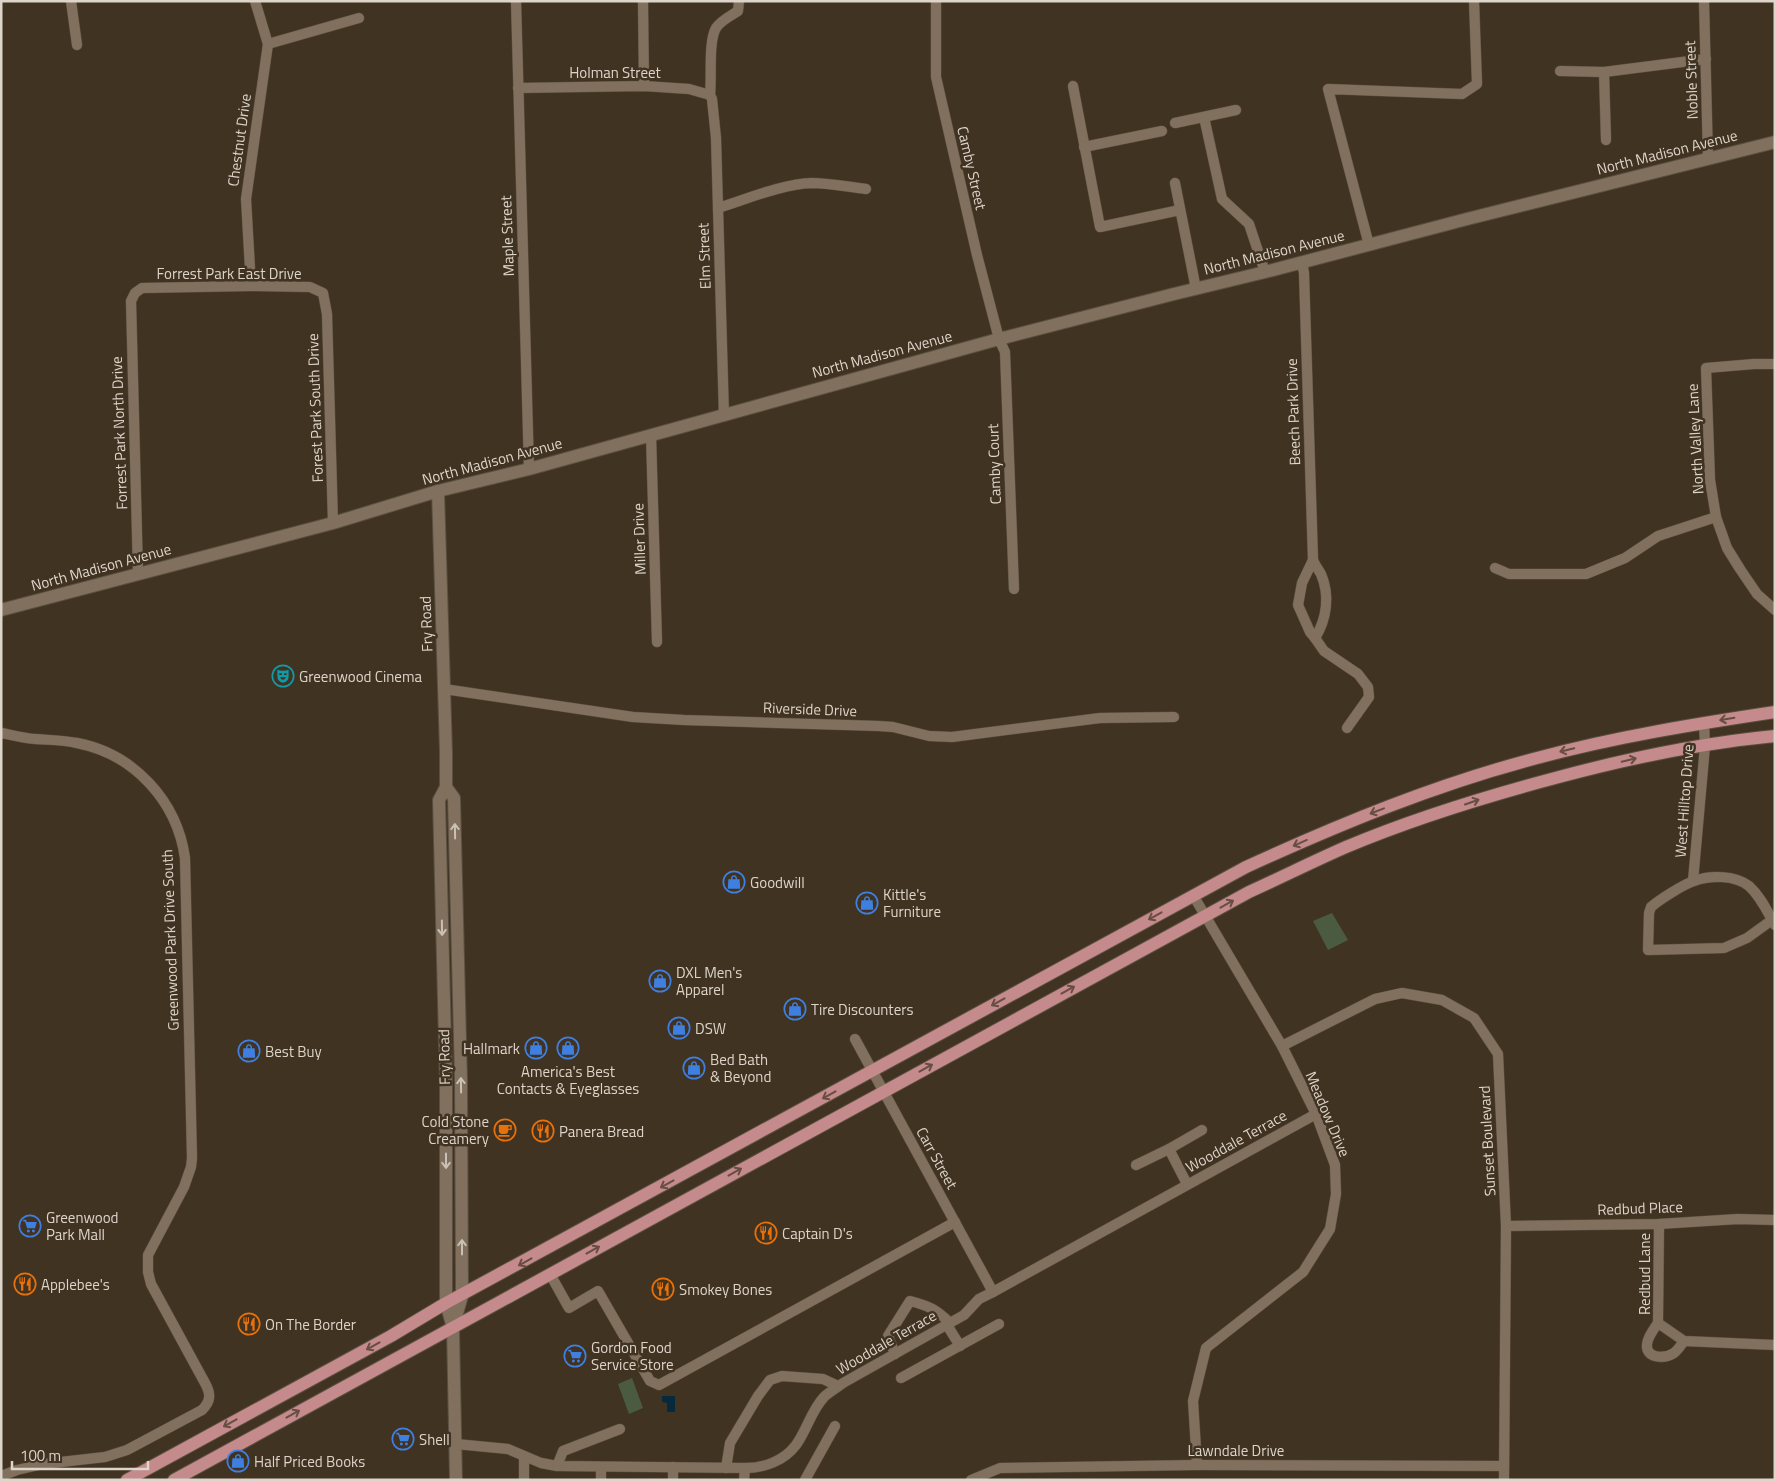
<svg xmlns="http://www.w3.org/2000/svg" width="1776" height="1481" font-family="'Titillium Web',sans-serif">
<rect width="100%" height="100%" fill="#413322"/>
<g fill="#4b5b42">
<polygon points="1332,913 1348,940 1328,950 1313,921"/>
<polygon points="632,1378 643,1408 629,1414 618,1384"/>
</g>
<polygon fill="#06293c" points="662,1396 675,1396 675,1412 667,1412 667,1403 662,1402"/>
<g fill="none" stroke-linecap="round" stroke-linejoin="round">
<g stroke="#5a4f40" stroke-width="11">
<g id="street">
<polyline points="71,1 77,45"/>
<polyline points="516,1 529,469"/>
<polyline points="643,1 644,86"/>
<polyline points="936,1 936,77 977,255 999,339 1005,352 1014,589"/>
<polyline points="1704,1 1708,158"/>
<polyline points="268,44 359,18"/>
<polyline points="1560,71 1604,72 1706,59"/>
<polyline points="1604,72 1606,140"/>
<polyline points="1073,86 1100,227 1180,210"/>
<polyline points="518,88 644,86 689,89 710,95"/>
<polyline points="1204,117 1222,199 1249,224 1265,272"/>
<polyline points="1175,123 1236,110"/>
<polyline points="1084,147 1162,131"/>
<polyline points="1175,183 1196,289"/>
<path d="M718 208C747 199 782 184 812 183 829 183 848 187 866 189"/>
<polyline points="1369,245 1328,89 1462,94 1477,84 1474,1"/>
<polyline points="1302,262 1304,273 1313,560"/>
<polyline points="251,286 246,199 268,44 255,1"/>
<polyline points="1775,364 1754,364 1706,368 1710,480 1716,517 1727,548 1740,569 1757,594 1775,610"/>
<path d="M724 416 716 138 712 99 710 95C712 78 708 42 716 28 720 21 732 15 738 11L739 1"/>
<polyline points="651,435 657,642"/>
<path d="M1313 560C1315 565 1318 569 1321 574 1330 595 1327 619 1315 638L1310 632 1298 605 1302 583Z"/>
<polyline points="1495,568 1509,574 1586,574 1625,558 1658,536 1716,517"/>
<polyline points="138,573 131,301 135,293 142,288 251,286 310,287 323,293 327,314 333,523"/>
<polyline points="1315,638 1324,651 1358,674 1368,687 1369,697 1347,728"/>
<polyline points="444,689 633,717 684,720 879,726 893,727 929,736 952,737 1100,718 1174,717"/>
<path d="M1 733C12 735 24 738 35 739 49 740 63 740 77 743 134 754 177 801 185 858L192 1158 191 1167 184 1187 148 1255V1272L151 1284 205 1383C211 1394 211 1401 202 1410L127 1450 105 1457 43 1464 17 1470 1 1476"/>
<polyline points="1693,881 1705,746 1704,723"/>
<polyline points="1193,895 1282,1046 1316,1114 1335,1165 1336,1194 1330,1229 1303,1272 1206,1348 1193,1401 1197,1465"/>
<path d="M1772 920 1747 938 1724 948 1648 950 1649 913 1651 907C1659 900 1684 884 1694 881 1710 875 1735 875 1749 886 1761 897 1767 911 1775 925"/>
<polyline points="855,1039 993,1292"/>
<polyline points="1282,1046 1375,999 1402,993 1442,1000 1474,1018 1498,1054 1506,1226 1504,1480"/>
<polyline points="1136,1165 1169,1149"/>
<polyline points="1187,1184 1169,1149 1202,1130"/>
<polyline points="1659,1224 1658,1323 1684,1341 1775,1345"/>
<polyline points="1506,1226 1659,1224 1738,1219 1775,1220"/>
<polyline points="550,1274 569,1308 598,1291 650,1381 659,1385 955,1222"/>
<path d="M1658 1323C1654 1329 1648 1336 1647 1344 1645 1359 1665 1359 1674 1353 1678 1350 1681 1345 1684 1341"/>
<polyline points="947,1325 960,1346"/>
<path d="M895 1354 888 1336 910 1301C929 1306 936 1309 950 1323"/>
<polyline points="901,1378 999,1324"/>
<path d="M456 1444 508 1449 541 1463 557 1466 745 1468C764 1468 784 1461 796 1445 807 1430 811 1411 824 1397 829 1392 837 1388 843 1383L964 1315 979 1299 993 1292 1316 1114"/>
<polyline points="557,1466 563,1451 620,1429"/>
<polyline points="726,1468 730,1443 758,1396 770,1380 782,1376 823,1379 838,1386"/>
<polyline points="524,1480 524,1456"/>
<polyline points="601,1480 601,1467"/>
<polyline points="673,1480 673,1467"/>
<polyline points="744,1480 745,1468"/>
<polyline points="805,1480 835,1426"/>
<polyline points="971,1480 1000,1468 1197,1465 1504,1466"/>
</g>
</g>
<g stroke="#5a4f40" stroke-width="14">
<g id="secondary">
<polyline points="438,491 446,752 446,787 439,800 446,1082 446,1303 453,1328 456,1480"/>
<polyline points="1,610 333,523 438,491 529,469 999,339 1174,294 1265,272 1467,219 1775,142"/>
<polyline points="446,787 454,798 461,1080 462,1296 453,1327"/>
</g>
</g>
<g stroke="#5a4f40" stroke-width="14">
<g id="primary">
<path d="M127 1480 391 1336 446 1303 1246 867C1340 824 1437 784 1537 758 1615 737 1695 724 1775 712"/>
<path d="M174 1480 1249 892C1282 877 1314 861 1346 847 1415 818 1487 796 1559 777 1630 758 1701 743 1775 736"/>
</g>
</g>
<use href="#street" stroke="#80705d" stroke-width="10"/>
<use href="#secondary" stroke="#80705d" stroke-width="12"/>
<use href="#primary" stroke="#c48a8c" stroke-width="12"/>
</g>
<defs><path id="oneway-shaft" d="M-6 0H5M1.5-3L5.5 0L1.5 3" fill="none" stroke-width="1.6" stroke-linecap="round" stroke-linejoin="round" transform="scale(1.25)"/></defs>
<g stroke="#684d42">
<use href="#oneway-shaft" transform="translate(1727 719) rotate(171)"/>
<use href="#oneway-shaft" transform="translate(1567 750) rotate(166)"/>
<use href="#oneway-shaft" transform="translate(1629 760) rotate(-13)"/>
<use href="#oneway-shaft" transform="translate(1472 802) rotate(-19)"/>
<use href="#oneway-shaft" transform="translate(1377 811) rotate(159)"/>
<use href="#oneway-shaft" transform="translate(1300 843) rotate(156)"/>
<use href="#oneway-shaft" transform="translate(1227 904) rotate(-29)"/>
<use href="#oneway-shaft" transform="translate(1155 916) rotate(151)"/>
<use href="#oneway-shaft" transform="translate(1068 990) rotate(-29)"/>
<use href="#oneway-shaft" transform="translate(998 1002) rotate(151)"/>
<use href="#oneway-shaft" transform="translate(926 1068) rotate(-29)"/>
<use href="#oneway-shaft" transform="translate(829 1095) rotate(151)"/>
<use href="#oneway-shaft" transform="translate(735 1172) rotate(-29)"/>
<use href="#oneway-shaft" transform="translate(667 1184) rotate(151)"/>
<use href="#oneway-shaft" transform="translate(593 1250) rotate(-29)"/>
<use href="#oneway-shaft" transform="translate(525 1262) rotate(151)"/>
<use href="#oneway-shaft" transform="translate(373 1346) rotate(151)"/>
<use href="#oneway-shaft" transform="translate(293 1414) rotate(-29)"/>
<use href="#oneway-shaft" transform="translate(230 1423) rotate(151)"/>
</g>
<g stroke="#cac0b4">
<use href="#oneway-shaft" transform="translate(455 831) rotate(-91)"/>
<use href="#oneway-shaft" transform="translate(442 928) rotate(89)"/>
<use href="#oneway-shaft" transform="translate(461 1085) rotate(-91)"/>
<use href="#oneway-shaft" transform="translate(446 1161) rotate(90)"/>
<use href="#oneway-shaft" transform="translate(462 1247) rotate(-90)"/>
</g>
<defs>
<g id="theatre-ring" transform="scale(1.125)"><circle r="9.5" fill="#413322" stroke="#0f9aa8" stroke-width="1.5"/><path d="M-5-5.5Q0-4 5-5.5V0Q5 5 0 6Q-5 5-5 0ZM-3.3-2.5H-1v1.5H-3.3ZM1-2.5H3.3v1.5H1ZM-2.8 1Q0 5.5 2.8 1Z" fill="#0f9aa8"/></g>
<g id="shop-ring" transform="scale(1.125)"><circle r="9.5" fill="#413322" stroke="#3f7fe0" stroke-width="1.5"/><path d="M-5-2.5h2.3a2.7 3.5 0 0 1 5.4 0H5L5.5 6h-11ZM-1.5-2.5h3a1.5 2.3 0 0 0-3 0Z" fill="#3f7fe0"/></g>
<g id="cafe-ring" transform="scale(1.125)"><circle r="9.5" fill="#413322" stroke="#e8710a" stroke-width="1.5"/><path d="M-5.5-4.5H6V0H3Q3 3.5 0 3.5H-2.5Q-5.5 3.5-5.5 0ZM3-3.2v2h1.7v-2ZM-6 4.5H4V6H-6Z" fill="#e8710a"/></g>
<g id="restaurant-ring" transform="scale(1.125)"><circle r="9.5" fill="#413322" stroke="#e8710a" stroke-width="1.5"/><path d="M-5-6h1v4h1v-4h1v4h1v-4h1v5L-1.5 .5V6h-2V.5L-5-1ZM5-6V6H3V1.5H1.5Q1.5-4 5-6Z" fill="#e8710a"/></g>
<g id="supermarket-ring" transform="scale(1.125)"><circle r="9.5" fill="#413322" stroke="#3f7fe0" stroke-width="1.5"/><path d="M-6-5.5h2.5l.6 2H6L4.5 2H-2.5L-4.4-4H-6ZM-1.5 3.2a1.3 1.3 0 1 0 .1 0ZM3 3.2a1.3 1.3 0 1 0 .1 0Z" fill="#3f7fe0"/></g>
</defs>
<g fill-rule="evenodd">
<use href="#theatre-ring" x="283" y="676"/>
<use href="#shop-ring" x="734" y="882"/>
<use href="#shop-ring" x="867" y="903"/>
<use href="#shop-ring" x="660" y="981"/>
<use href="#shop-ring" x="795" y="1009"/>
<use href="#shop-ring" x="679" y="1028"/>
<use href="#shop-ring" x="536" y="1048"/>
<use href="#shop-ring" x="568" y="1048"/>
<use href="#shop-ring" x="249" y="1051"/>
<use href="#shop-ring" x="694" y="1068"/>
<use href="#cafe-ring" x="505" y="1130"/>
<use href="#restaurant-ring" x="543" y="1131"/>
<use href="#supermarket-ring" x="30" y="1226"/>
<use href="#restaurant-ring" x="766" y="1233"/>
<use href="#restaurant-ring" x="25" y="1284"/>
<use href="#restaurant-ring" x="663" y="1289"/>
<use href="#restaurant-ring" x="249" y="1324"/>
<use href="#supermarket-ring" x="575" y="1356"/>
<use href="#supermarket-ring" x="403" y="1439"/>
<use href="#shop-ring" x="238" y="1461"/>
</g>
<g text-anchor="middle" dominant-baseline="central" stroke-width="5" stroke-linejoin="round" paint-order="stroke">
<g font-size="15" fill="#ddd4ca" stroke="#413322">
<text x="615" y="72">Holman Street</text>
<text transform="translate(1691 80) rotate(-92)">Noble Street</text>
<text transform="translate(239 140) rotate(-82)">Chestnut Drive</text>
<text transform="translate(1667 152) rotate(-14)">North Madison Avenue</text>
<text transform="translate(972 168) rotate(77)">Camby Street</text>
<text transform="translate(507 236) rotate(-92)">Maple Street</text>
<text transform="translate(1274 252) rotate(-14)">North Madison Avenue</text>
<text transform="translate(704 256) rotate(-92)">Elm Street</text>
<text x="229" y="273">Forrest Park East Drive</text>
<text transform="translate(882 354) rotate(-15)">North Madison Avenue</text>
<text transform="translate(315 408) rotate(-92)">Forest Park South Drive</text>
<text transform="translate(1293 412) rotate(-92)">Beech Park Drive</text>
<text transform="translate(119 433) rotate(-92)">Forrest Park North Drive</text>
<text transform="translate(1695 439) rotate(-93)">North Valley Lane</text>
<text transform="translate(492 461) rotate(-15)">North Madison Avenue</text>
<text transform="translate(994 464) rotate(-92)">Camby Court</text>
<text transform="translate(639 539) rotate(-92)">Miller Drive</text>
<text transform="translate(101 567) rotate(-15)">North Madison Avenue</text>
<text transform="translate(426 624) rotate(-92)">Fry Road</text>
<text transform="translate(810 709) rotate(2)">Riverside Drive</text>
<text transform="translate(1684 801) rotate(-86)">West Hilltop Drive</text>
<text transform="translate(170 940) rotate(-92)">Greenwood Park Drive South</text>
<text transform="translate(444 1057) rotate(-91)">Fry Road</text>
<text transform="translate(1328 1114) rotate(67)">Meadow Drive</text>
<text transform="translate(1236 1141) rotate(-29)">Wooddale Terrace</text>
<text transform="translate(1487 1141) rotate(-93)">Sunset Boulevard</text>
<text transform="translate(937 1158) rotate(61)">Carr Street</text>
<text transform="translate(1640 1208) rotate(-2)">Redbud Place</text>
<text transform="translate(1644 1274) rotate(-90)">Redbud Lane</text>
<text transform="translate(886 1342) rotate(-30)">Wooddale Terrace</text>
<text x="1236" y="1450">Lawndale Drive</text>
</g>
<g font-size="15" fill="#ddd4ca" stroke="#413322" text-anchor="start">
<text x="299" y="676">Greenwood Cinema</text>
<text x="750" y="882">Goodwill</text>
<text x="883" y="894">Kittle's<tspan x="883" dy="17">Furniture</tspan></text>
<text x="676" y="972">DXL Men's<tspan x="676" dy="17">Apparel</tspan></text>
<text x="811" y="1009">Tire Discounters</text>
<text x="695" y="1028">DSW</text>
<text x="520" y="1048" text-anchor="end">Hallmark</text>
<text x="265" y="1051">Best Buy</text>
<text x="710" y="1059">Bed Bath<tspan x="710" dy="17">&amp; Beyond</tspan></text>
<text x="568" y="1071" text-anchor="middle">America's Best<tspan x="568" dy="17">Contacts &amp; Eyeglasses</tspan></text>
<text x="489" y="1121" text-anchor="end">Cold Stone<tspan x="489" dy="17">Creamery</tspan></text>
<text x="559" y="1131">Panera Bread</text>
<text x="46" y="1217">Greenwood<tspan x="46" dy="17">Park Mall</tspan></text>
<text x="782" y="1233">Captain D's</text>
<text x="41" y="1284">Applebee's</text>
<text x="679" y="1289">Smokey Bones</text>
<text x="265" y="1324">On The Border</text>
<text x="591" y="1347">Gordon Food<tspan x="591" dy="17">Service Store</tspan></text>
<text x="419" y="1439">Shell</text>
<text x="254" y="1461">Half Priced Books</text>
</g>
</g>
<rect width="1776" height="1481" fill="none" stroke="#ddd4ca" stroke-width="5"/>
<path d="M12 1461v8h136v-8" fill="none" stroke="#ddd4ca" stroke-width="2.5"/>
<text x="20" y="1461" font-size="15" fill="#ddd4ca" stroke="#413322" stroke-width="4" paint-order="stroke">100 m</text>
</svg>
